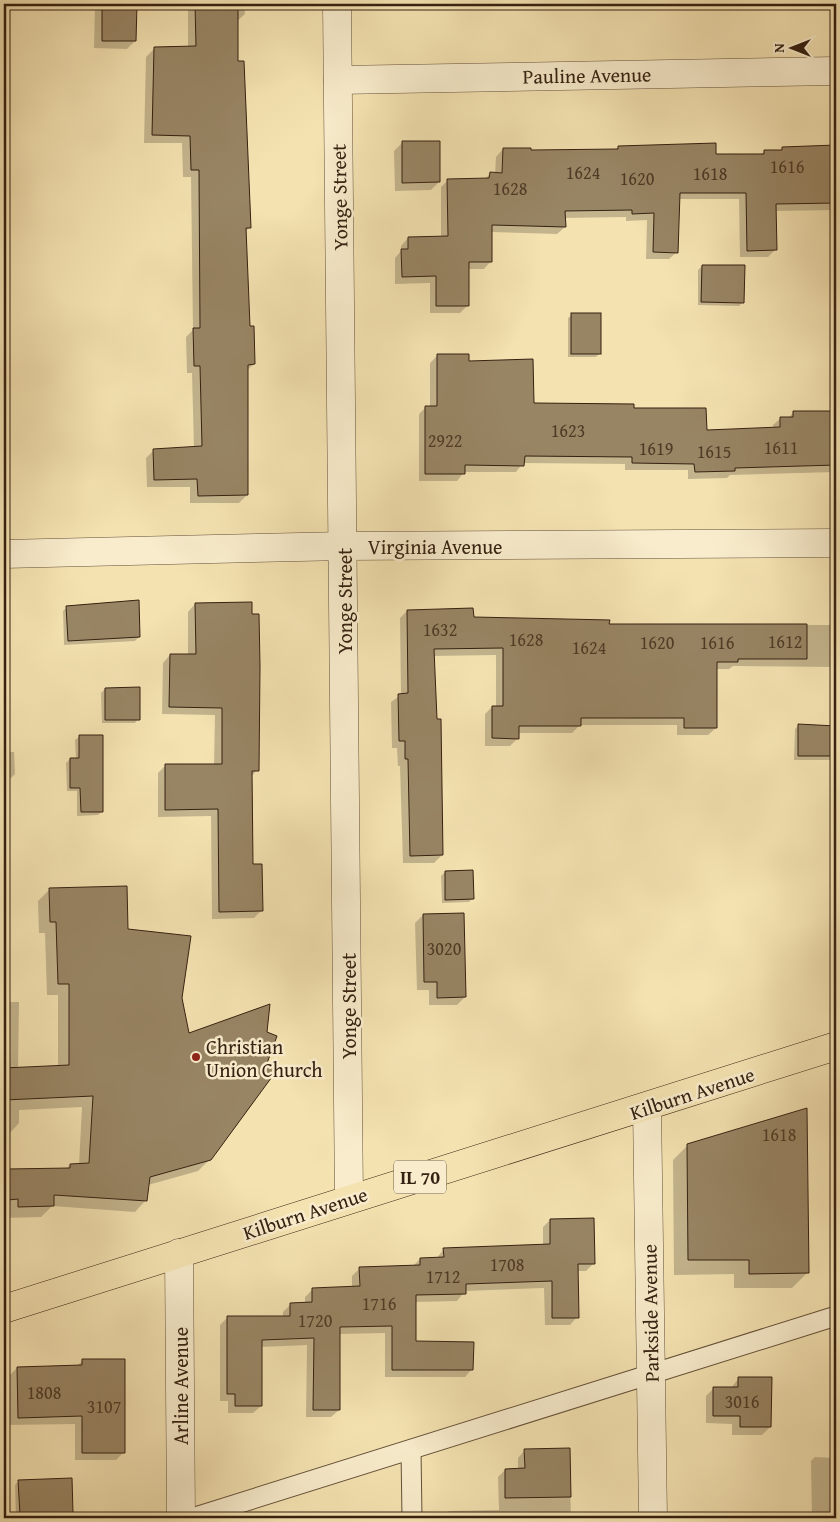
<svg xmlns="http://www.w3.org/2000/svg" width="840" height="1522" font-family="'Gentium Book Plus',serif">
<rect width="100%" height="100%" fill="#f4e2b1"/>
<filter id="stains"><feTurbulence type="fractalNoise" baseFrequency=".004" numOctaves="4"/><feColorMatrix values="0 0 0 0 .2 0 0 0 0 .09 0 0 0 0 .02 0 0 0 .5 -.17"/></filter>
<radialGradient id="worn" r=".72"><stop offset=".6" stop-color="#630" stop-opacity="0"/><stop offset="1" stop-color="#630" stop-opacity=".3"/></radialGradient>
<g fill="#0003">
<polygon points="95,4 135,4 135,41 127,49 94,48"/>
<polygon points="188,4 244,4 245,14 236,22 236,63 250,227 245,232 248,328 254,364 246,371 247,495 239,503 190,503 190,487 147,487 146,458 154,450 194,448 192,373 187,373 186,337 193,330 191,177 183,177 182,143 144,143 146,57 154,49 188,48"/>
<polygon points="393,4 433,4 429,8 393,9"/>
<polygon points="402,143 439,182 431,190 395,191 394,151"/>
<polygon points="836,146 836,210 775,211 776,249 768,257 740,257 739,199 678,199 677,252 669,259 646,259 647,220 626,221 626,217 564,218 565,227 557,234 491,232 491,261 484,269 467,269 467,306 460,313 430,313 430,283 395,284 395,258 401,251 401,246 408,238 441,237 441,187 448,180 484,180 490,174 495,174 496,157 503,149 530,152 615,150 618,147 715,155 760,155 765,151 780,151 783,148"/>
<polygon points="702,266 743,302 739,306 698,305 698,270"/>
<polygon points="572,315 600,353 596,357 568,357 568,318"/>
<polygon points="437,356 468,362 533,404 632,409 706,431 773,429 773,425 781,418 788,418 794,412 836,412 836,472 730,475 727,478 688,479 688,470 625,470 625,464 523,463 516,472 464,472 457,481 419,481 419,414 426,407 430,407 430,363"/>
<polygon points="195,604 257,770 251,777 252,866 262,910 254,918 212,919 211,816 158,817 158,773 166,765 214,765 215,715 162,714 163,663 170,655 188,655 188,612"/>
<polygon points="67,607 139,637 135,641 64,645 63,611"/>
<polygon points="407,611 472,618 608,625 836,625 836,667 733,666 729,669 716,669 716,728 708,735 677,735 677,725 580,725 572,733 518,733 518,738 510,746 485,746 485,714 492,707 496,707 496,655 433,656 442,855 434,863 403,863 400,766 398,766 397,748 392,748 391,702 401,695 400,618"/>
<polygon points="105,689 138,719 135,723 102,723 101,693"/>
<polygon points="799,725 836,725 836,760 794,760 795,729"/>
<polygon points="79,737 101,812 98,815 77,816 77,791 67,791 66,763 70,759 76,759 75,740"/>
<polygon points="4,752 14,752 15,774 4,785"/>
<polygon points="445,872 473,898 469,902 442,903 441,876"/>
<polygon points="49,890 127,930 181,998 210,1159 198,1171 148,1185 146,1200 135,1212 52,1206 41,1217 4,1218 4,1174 8,1171 66,1169 70,1165 79,1165 82,1107 19,1110 19,1123 8,1135 4,1135 4,1002 19,1002 18,1069 58,1067 58,995 47,995 45,933 39,933 38,901"/>
<polygon points="423,915 465,997 457,1005 429,1005 429,990 417,990 415,923"/>
<polygon points="688,1145 807,1273 792,1288 734,1288 734,1274 674,1275 673,1160"/>
<polygon points="550,1220 594,1263 586,1271 577,1271 577,1317 570,1325 545,1325 544,1288 465,1291 457,1301 415,1302 415,1342 472,1369 465,1377 385,1377 385,1333 339,1334 339,1410 331,1417 306,1417 307,1345 261,1347 261,1406 253,1413 228,1413 228,1401 220,1401 220,1325 228,1317 283,1317 283,1312 290,1305 305,1304 305,1297 312,1290 352,1287 352,1276 360,1268 413,1266 420,1259 436,1259 444,1249 543,1246 543,1227"/>
<polygon points="83,1360 124,1452 116,1460 75,1460 75,1424 4,1425 4,1392 9,1392 9,1376 17,1368 76,1367"/>
<polygon points="739,1378 770,1427 762,1435 732,1435 732,1424 706,1423 706,1396 714,1388 731,1388"/>
<polygon points="569,1449 571,1518 442,1518 449,1511 499,1510 498,1477 505,1470 518,1469 518,1458 525,1450"/>
<polygon points="815,1457 836,1458 836,1518 812,1518 811,1461"/>
<polygon points="19,1481 72,1512 68,1516 16,1518 15,1485"/>
<polygon points="733,1515 764,1515 764,1518 729,1518"/>
<polygon points="260,1516 343,1517 343,1518 258,1518"/>
</g>
<g fill="#988564" stroke="#352111">
<polygon points="102,4 137,4 136,41 102,41"/>
<polygon points="195,4 238,4 238,61 244,61 251,228 246,228 250,326 254,326 255,364 248,365 248,495 198,496 197,479 154,480 153,449 202,446 200,366 194,366 193,328 200,328 199,170 191,170 190,136 152,135 154,47 196,46"/>
<polygon points="402,141 440,141 440,182 402,183"/>
<polygon points="716,143 716,154 764,154 764,150 782,150 782,147 836,145 836,203 776,204 777,250 747,251 746,193 680,193 678,253 653,252 654,213 632,214 632,210 565,211 566,227 492,225 492,262 469,262 469,306 436,306 436,276 402,277 401,249 408,249 408,237 448,236 447,179 489,178 490,172 502,173 503,148 531,148 531,150 618,149 618,146"/>
<polygon points="702,265 745,265 744,303 701,302"/>
<rect x="571" y="313" width="30" height="41"/>
<polygon points="437,354 469,354 469,361 533,359 534,403 634,404 634,408 706,408 707,430 780,427 780,417 793,417 793,411 836,411 836,465 735,468 735,471 695,472 694,464 632,463 632,457 525,456 524,466 465,465 465,474 425,474 425,406 437,406"/>
<polygon points="139,600 140,637 68,641 66,606"/>
<polygon points="252,602 252,614 259,614 260,666 259,771 252,771 253,864 262,864 263,911 219,912 218,809 165,810 165,764 222,764 222,708 169,707 170,654 196,654 195,603"/>
<polygon points="473,608 474,617 610,620 609,624 807,624 807,659 738,659 738,662 717,662 717,728 684,728 684,718 581,718 581,726 519,726 519,739 492,738 492,706 503,706 503,648 434,649 437,719 441,719 443,855 410,856 408,759 405,759 405,741 399,741 398,694 408,693 407,610"/>
<polygon points="140,687 140,720 105,720 105,688"/>
<polygon points="798,724 836,726 836,756 798,756"/>
<polygon points="79,735 103,735 103,812 81,812 80,788 70,788 70,758 79,758"/>
<polygon points="473,870 474,899 445,900 445,871"/>
<polygon points="127,886 128,929 191,936 182,998 189,1033 270,1004 267,1032 277,1036 266,1066 277,1070 211,1160 150,1177 147,1201 54,1195 54,1206 18,1207 18,1199 8,1200 7,1169 70,1168 70,1164 89,1163 93,1096 4,1100 4,1068 69,1065 69,984 58,984 56,922 50,922 49,888"/>
<polygon points="464,913 466,997 437,998 437,982 424,982 423,914"/>
<polygon points="807,1108 809,1273 749,1274 749,1260 688,1260 687,1144"/>
<polygon points="594,1218 595,1264 578,1264 579,1318 552,1318 552,1281 466,1284 466,1294 416,1295 416,1341 474,1342 473,1370 392,1370 392,1326 340,1327 340,1410 313,1410 314,1338 262,1340 262,1406 235,1406 235,1394 227,1394 227,1316 290,1316 290,1303 312,1302 312,1288 360,1286 359,1267 420,1265 420,1258 444,1257 443,1248 550,1244 550,1219"/>
<polygon points="82,1359 125,1359 125,1453 82,1453 82,1416 18,1418 17,1367 82,1365"/>
<polygon points="738,1377 772,1377 771,1427 740,1427 740,1416 713,1416 713,1387 738,1387"/>
<polygon points="570,1448 571,1497 505,1498 505,1469 525,1468 524,1449"/>
<polygon points="72,1478 73,1513 20,1515 18,1480"/>
</g>
<g fill="none" stroke-linecap="round" stroke-linejoin="round">
<g stroke="#655139" stroke-width="21">
<g id="lane">
<polyline points="411,1450 412,1518"/>
<polyline points="192,1518 836,1316"/>
</g>
</g>
<g stroke="#655139" stroke-width="29">
<g id="street">
<polyline points="337,4 349,1199"/>
<polyline points="338,80 836,71"/>
<polyline points="4,554 344,546 836,543"/>
<polyline points="647,1107 653,1518"/>
<polyline points="179,1253 181,1518"/>
</g>
</g>
<g stroke="#352111" stroke-width="29">
<polyline id="primary" points="4,1309 836,1046"/>
</g>
<use href="#lane" stroke="#f8eccc" stroke-width="19"/>
<use href="#street" stroke="#f8eccc" stroke-width="28"/>
<use href="#primary" stroke="#f4e2b1" stroke-width="28"/>
</g>
<circle fill="#8f2418" stroke="#f8eccc" stroke-width="2" cx="196" cy="1057" r="5"/>
<g text-anchor="middle" dominant-baseline="central" stroke-width="5" stroke-linejoin="round" paint-order="stroke">
<g font-size="18" fill="#4e3a26">
<text x="787" y="166">1616</text>
<text x="583" y="172">1624</text>
<text x="710" y="173">1618</text>
<text x="637" y="178">1620</text>
<text x="510" y="188">1628</text>
<text x="568" y="430">1623</text>
<text x="445" y="440">2922</text>
<text x="781" y="447">1611</text>
<text x="656" y="448">1619</text>
<text x="714" y="451">1615</text>
<text x="440" y="629">1632</text>
<text x="526" y="639">1628</text>
<text x="785" y="641">1612</text>
<text x="657" y="642">1620</text>
<text x="717" y="642">1616</text>
<text x="589" y="647">1624</text>
<text x="444" y="948">3020</text>
<text x="779" y="1134">1618</text>
<text x="507" y="1264">1708</text>
<text x="443" y="1276">1712</text>
<text x="379" y="1303">1716</text>
<text x="315" y="1320">1720</text>
<text x="44" y="1392">1808</text>
<text x="742" y="1401">3016</text>
<text x="104" y="1406">3107</text>
</g>
<rect fill="#f8eccc" stroke="#705e49" stroke-width="1" x="394" y="1160.5" width="52" height="33" rx="4"/>
<g font-size="19" font-weight="bold" fill="#352111">
<text x="420" y="1177">IL 70</text>
</g>
<g font-size="20" fill="#352111" stroke="#f8eccc">
<text transform="translate(587 75) rotate(-1)">Pauline Avenue</text>
<text transform="translate(339 197) rotate(-91)">Yonge Street</text>
<text x="435" y="546">Virginia Avenue</text>
<text transform="translate(344 601) rotate(-90)">Yonge Street</text>
<text transform="translate(348 1006) rotate(-90)">Yonge Street</text>
<text transform="translate(692 1093) rotate(-18)">Kilburn Avenue</text>
<text transform="translate(305 1213) rotate(-18)">Kilburn Avenue</text>
<text transform="translate(650 1313) rotate(-91)">Parkside Avenue</text>
<text transform="translate(180 1386) rotate(-90)">Arline Avenue</text>
</g>
<g font-size="20" fill="#352111" stroke="#f8eccc" text-anchor="start">
<text x="206" y="1046">Christian<tspan x="206" dy="23">Union Church</tspan></text>
</g>
</g>
<rect width="840" height="1522" fill="none" stroke="#f4e2b1" stroke-width="20"/>
<rect x="5" y="5" width="830" height="1512" fill="none" stroke="#352111" stroke-width="2.5"/>
<rect x="10" y="10" width="820" height="1502" fill="none" stroke="#352111"/>
<g transform="translate(792 48) rotate(270)" stroke="#f8eccc" stroke-width="4" paint-order="stroke">
<path d="M0-4L9 19L0 12L-9 19Z" fill="#352111"/>
<text y="-8" font-size="14" font-weight="bold" text-anchor="middle" fill="#352111">N</text>
</g>
<rect width="100%" height="100%" filter="url(#stains)"/>
<rect width="100%" height="100%" fill="url(#worn)"/>
</svg>
